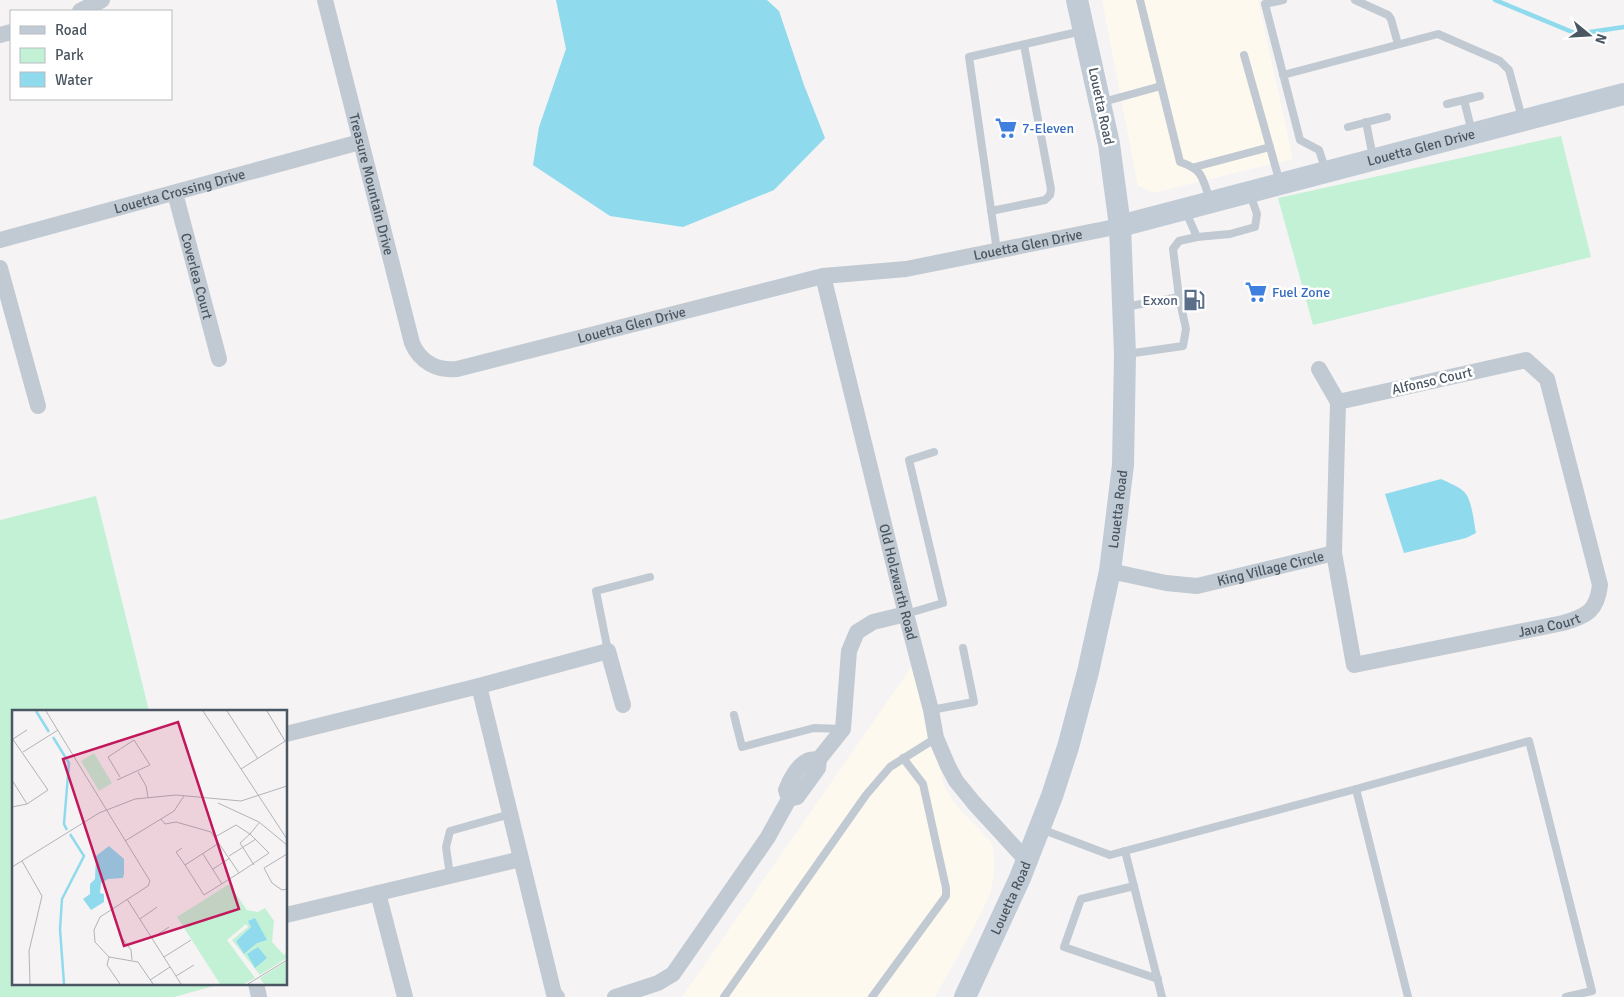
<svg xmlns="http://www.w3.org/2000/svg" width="1624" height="997" font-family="Signika,sans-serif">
<rect width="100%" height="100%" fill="#f5f3f3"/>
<g fill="#fdf9ef">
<polygon points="1102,0 1258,0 1293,159 1153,193 1138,186"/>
<polygon points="912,666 945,788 955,804 990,841 994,851 994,873 991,892 974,927 935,997 682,997"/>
</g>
<g fill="#c3f1d5">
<polygon points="1561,136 1591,257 1313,325 1278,198"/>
<polygon points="96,496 149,711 14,711 14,983 217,983 217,985 174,997 0,997 0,520"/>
</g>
<g fill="#90daee">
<polygon points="556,0 767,0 779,11 804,85 825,138 774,190 683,227 610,216 533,165 539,127 566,49"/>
<path d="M1441 479C1449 483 1461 487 1466 494 1472 502 1474 523 1476 533L1466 538 1404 553 1385 494Z"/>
</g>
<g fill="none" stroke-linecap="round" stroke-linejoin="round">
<polyline stroke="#90daee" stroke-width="4.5" points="1495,0 1577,34 1624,27"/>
<g stroke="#c1cad2" stroke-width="8">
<path d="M1140 0 1180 162C1204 170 1202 178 1210 200"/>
<polyline points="1283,0 1265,4 1300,140 1319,150 1326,171"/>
<polyline points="1355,0 1388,15 1391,19 1398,44"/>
<polyline points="1244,55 1280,183"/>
<polyline points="1283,75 1438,34 1500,61 1509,70 1522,118"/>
<polyline points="1464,100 1472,132"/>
<polyline points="1103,102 1161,86"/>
<polyline points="1447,104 1480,96"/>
<polyline points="1366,122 1373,157"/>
<polyline points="1348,127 1387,117"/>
<polyline points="1195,167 1270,147"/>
<polyline points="1185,210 1197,237 1230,234 1255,227 1257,214 1250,194"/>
<polyline points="991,211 1045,200 1050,195 1051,189 1024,45"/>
<polyline points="997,251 969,57 1082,31"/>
<polyline points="1179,297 1173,249 1179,241 1197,237"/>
<polyline points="1125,307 1179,297 1186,329 1183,346 1127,354"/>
<polyline points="906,614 943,603 909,460 934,452"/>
<polyline points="608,651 596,591 650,577"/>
<polyline points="931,710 974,702 963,648"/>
<polyline points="734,715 742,747 814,728 843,729"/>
<polyline points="1356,789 1529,741 1592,991 1566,997"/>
<polyline points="1041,829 1110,855 1356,789 1408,997"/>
<polyline points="1125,851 1162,997"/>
<polyline points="450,876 446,847 450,831 510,814"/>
<polyline points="1134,886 1081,899 1064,947 1158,979"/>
<polyline points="724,997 866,795 890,767 936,738"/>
<polyline points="872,997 946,896 946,888 923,784 903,758"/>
</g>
<g stroke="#c1cad2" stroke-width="16">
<path id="s1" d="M325 0 412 343C420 362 437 371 457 369L823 276 906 269 1120 226"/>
<polyline points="80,11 102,0"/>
<polyline points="0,35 11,32"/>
<path id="s2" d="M175 193 219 359"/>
<path id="s3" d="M0 240 360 142"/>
<polyline points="0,268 38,406"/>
<path id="s4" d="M823 276 906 614 931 710 936 738 948 766 956 781 974 803 1027 861"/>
<path id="s5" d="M1319 369 1338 402 1334 553 1354 665 1563 623C1587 616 1597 611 1600 585L1547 379 1526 360 1338 402"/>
<path id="s6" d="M1110 571 1166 583 1197 586 1334 553"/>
<polyline points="479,686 608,651 623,705"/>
<polyline points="286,734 479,686 554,994 557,997"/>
<polyline points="789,799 797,797 818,768 819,759 843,729 849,651 857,632 873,622 906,614"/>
<polyline points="378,893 405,997"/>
<polyline points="286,915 521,859"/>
<polyline points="256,983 259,997"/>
<path d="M615 997 658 983 673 974 768 837 789 799 786 790C789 781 798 765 807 761 811 759 815 759 819 759"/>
</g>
<g stroke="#c1cbd6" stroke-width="22">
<path id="s7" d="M1120 226 1624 94"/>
<path id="s8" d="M965 997 1020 878 1052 796 1068 747 1088 672 1110 571 1123 465 1125 354 1120 226 1109 144 1077 0"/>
</g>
</g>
<defs>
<g id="supermarket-bare" transform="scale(1.725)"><path d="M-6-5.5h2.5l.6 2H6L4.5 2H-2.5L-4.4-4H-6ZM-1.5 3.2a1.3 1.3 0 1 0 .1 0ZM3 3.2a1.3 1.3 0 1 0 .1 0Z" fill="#3f7fe0" stroke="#fff" stroke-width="2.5" paint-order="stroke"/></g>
<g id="fuel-bare" transform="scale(1.725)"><path d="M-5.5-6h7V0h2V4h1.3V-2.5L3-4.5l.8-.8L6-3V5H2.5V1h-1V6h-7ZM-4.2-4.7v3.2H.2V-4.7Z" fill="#5c6f8a" stroke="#fff" stroke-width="2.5" paint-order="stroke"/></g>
</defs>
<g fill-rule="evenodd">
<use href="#supermarket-bare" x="1006" y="128"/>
<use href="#supermarket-bare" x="1256" y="292"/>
<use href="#fuel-bare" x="1194" y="300"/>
</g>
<g text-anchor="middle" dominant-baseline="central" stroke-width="5" stroke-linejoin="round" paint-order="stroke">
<g font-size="14" fill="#4a5661" stroke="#fff">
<text transform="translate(1101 106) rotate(78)">Louetta Road</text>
<text stroke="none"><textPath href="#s7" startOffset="311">Louetta Glen Drive</textPath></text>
<text stroke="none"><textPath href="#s1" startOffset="190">Treasure Mountain Drive</textPath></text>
<text stroke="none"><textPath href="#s3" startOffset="186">Louetta Crossing Drive</textPath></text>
<text stroke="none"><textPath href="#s1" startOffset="995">Louetta Glen Drive</textPath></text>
<text stroke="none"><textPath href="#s2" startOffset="86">Coverlea Court</textPath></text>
<text stroke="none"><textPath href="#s1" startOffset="590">Louetta Glen Drive</textPath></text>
<text transform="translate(1432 381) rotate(-13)">Alfonso Court</text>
<text stroke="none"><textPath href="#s8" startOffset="514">Louetta Road</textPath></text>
<text stroke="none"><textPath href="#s6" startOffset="164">King Village Circle</textPath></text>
<text stroke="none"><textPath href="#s4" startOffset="315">Old Holzwarth Road</textPath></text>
<text stroke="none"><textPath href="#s5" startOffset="502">Java Court</textPath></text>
<text stroke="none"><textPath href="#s8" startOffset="109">Louetta Road</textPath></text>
</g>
<g font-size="14" fill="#366cbe" stroke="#fff" text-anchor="start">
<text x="1022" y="128">7-Eleven</text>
<text x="1272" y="292">Fuel Zone</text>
</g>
<g font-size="14" fill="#4e5e75" stroke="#fff" text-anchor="end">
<text x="1178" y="300">Exxon</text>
</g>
</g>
<g transform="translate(12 710)">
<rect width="275" height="275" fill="#f5f3f3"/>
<path d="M82 43 100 73 87 81 69 51ZM217 174 235 200 246 202 253 198 262 211 260 232 272 245 275 243V248L248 265 220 230 236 217 234 214 215 230 243 268 232 274H208L165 207ZM239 217 232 244 224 231ZM275 251V274H252L248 268Z" fill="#c3f1d5" fill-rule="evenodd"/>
<path d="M97 136 112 149V164L111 168 96 169 89 173 88 183 92 184V192L79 200 71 189 78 184V174L83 169 84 146ZM243 208 255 230 245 233 232 244 224 231 239 217 236 211ZM246 237 255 248 243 258 235 244Z" fill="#90daee"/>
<path fill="none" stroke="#90daee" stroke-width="2.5" d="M24 1 37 22M41 27 57 53 52 114 55 120M52 274 48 219 50 189 72 146 58 124"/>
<path fill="none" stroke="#b1b4b9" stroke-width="1" d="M34 1 138 171 136 176 88 207 82 220 83 232 97 247 126 252 141 274M191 1 275 129M215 1 246 49M255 1 273 31M0 28 36 80 15 94 0 97M1 29 15 20M11 42 46 20M229 59 275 30M126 62 134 76 136 87M0 70 15 94M105 70 138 55 122 30 96 47 108 67M206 93 247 112 275 135M149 109 153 114 164 112 199 122 227 163 257 143 238 124 247 113M203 127 224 115 238 124 228 133 242 155M113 131 162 101 172 86M207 133 173 155 192 185 227 163M170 138 164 142 173 155M191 144 210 174M275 144 252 158 260 173 270 180 275 179M217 146 244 129M10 151 30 186 17 241 18 274M0 157 87 103 123 89 164 85 229 91 275 76M201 159 218 148M115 189 169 274M128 209 145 197M107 224 119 240 120 250M140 228 157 217M97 247 95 255 108 274M152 247 179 230M164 266 182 255M138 270 158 257M236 274 275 250"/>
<path fill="#c2185b" fill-opacity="0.15" stroke="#c2185b" stroke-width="2.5" d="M166 12 227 199 112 236 51 49Z"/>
<rect width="275" height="275" fill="none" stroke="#4a5661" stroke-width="2.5"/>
</g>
<rect x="10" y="10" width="162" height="90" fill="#ffffff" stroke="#b7bbc0"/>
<rect x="20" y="26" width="25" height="8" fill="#c1cbd6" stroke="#b7bbc0"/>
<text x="55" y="35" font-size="15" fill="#4a5661">Road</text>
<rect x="20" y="48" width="25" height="15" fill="#c3f1d5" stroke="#b7bbc0"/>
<text x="55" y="60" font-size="15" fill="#4a5661">Park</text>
<rect x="20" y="72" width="25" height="15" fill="#90daee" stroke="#b7bbc0"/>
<text x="55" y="85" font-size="15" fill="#4a5661">Water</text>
<g transform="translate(1589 35) rotate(108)" stroke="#ffffff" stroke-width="4" paint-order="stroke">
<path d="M0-4L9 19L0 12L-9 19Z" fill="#4a5661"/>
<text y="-8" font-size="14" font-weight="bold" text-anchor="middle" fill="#4a5661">N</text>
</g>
</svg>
